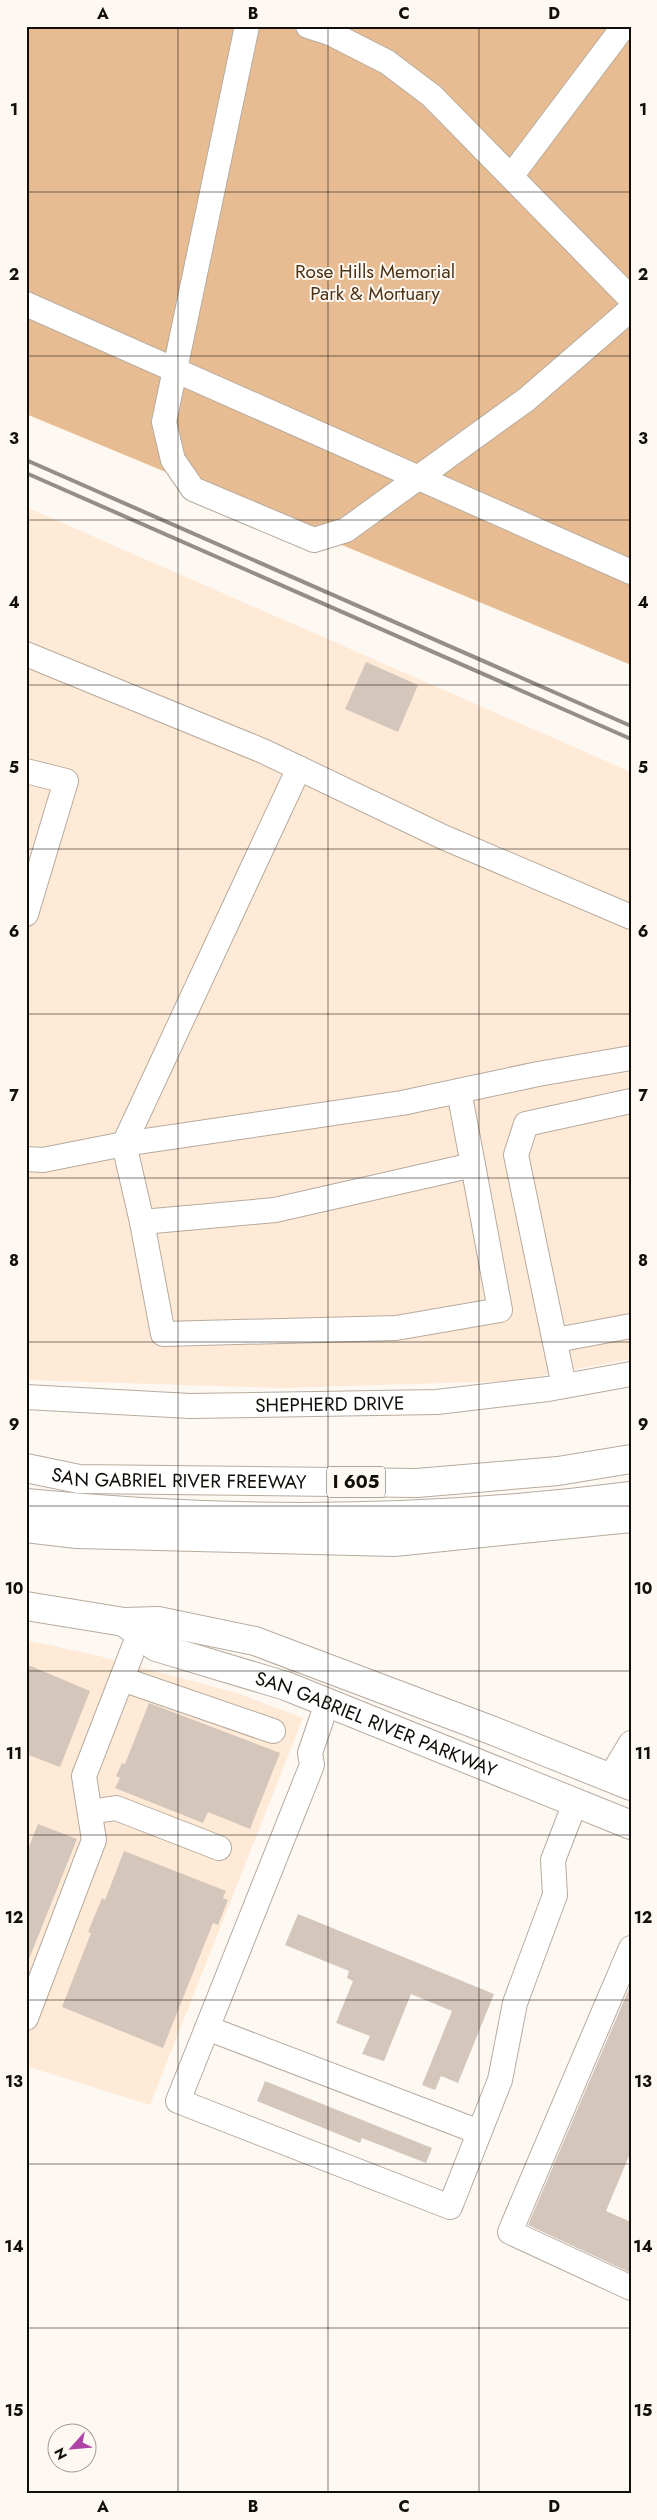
<svg xmlns="http://www.w3.org/2000/svg" width="657" height="2520" font-family="Jost,sans-serif">
<rect width="100%" height="100%" fill="#fef8f3"/>
<g fill="#feead7">
<polygon points="26,507 631,772 631,1359 512,1381 284,1388 26,1380"/>
<polygon points="26,1640 99,1656 237,1693 303,1718 150,2105 26,2066"/>
</g>
<polygon fill="#e7bc92" points="26,26 631,26 631,665 26,414"/>
<g fill="#d4c6ba">
<polygon points="366,662 418,685 398,732 345,709"/>
<polygon points="26,1664 90,1691 60,1767 26,1754"/>
<polygon points="149,1703 280,1753 250,1829 208,1812 203,1823 115,1788 120,1778 116,1776 122,1763 125,1764"/>
<polygon points="38,1824 77,1839 27,1964 26,1854"/>
<polygon points="124,1851 226,1891 223,1898 228,1900 218,1925 213,1923 163,2048 62,2007 91,1933 88,1932 102,1898 105,1900"/>
<polygon points="298,1914 494,1994 458,2083 441,2076 435,2090 422,2085 452,2011 411,1994 384,2061 362,2054 370,2036 336,2023 353,1981 347,1978 349,1971 285,1945"/>
<polygon points="631,1984 631,2151 606,2211 631,2222 631,2273 528,2225"/>
<polygon points="265,2081 432,2148 426,2163 362,2138 360,2143 257,2101"/>
</g>
<g fill="none" stroke-linecap="round" stroke-linejoin="round">
<g stroke="#b7ab9e" stroke-width="26">
<g id="minor">
<polyline points="247,26 164,422 173,460 193,489 314,540 346,530 527,399 631,309"/>
<polyline points="308,26 330,33 387,62 432,96 631,299"/>
<polyline points="512,175 624,26"/>
<polyline points="26,304 631,572"/>
<polyline points="26,654 263,751 443,837 631,917"/>
<polyline points="299,768 124,1144 142,1222 275,1210 473,1165 459,1091"/>
<polyline points="26,771 66,781 26,914"/>
<polyline points="26,1159 43,1160 124,1144 402,1103 538,1074 631,1058"/>
<polyline points="142,1222 163,1334 396,1328 500,1310 473,1165"/>
<polyline points="556,1340 631,1326"/>
<polyline points="564,1386 516,1155 526,1124 631,1101"/>
<path id="s1" d="M26 1397 190 1406 437 1402 548 1389 631 1374"/>
<polyline points="122,1679 273,1731"/>
<polyline points="327,1703 310,1753 312,1765 178,2101 450,2207 500,2080 515,2003 555,1895 553,1860 575,1803"/>
<polyline points="610,1778 631,1743"/>
<polyline points="90,1812 116,1808 219,1848"/>
<polyline points="631,1948 510,2232 631,2288"/>
<polyline points="26,2018 94,1840 84,1776 139,1634"/>
<polyline points="207,2028 479,2132"/>
</g>
</g>
<g stroke="#b7ab9e" stroke-width="30">
<g id="major">
<polyline points="26,1606 124,1622 158,1621 255,1641 491,1730 631,1786"/>
<path id="s2" d="M124 1622 156 1647 286 1686 631 1825"/>
</g>
</g>
<g stroke="#b7ab9e" stroke-width="30">
<g id="highway">
<path id="s3" d="M26 1468 79 1479 417 1483 558 1471 631 1459"/>
<path d="M26 1503C228 1523 430 1522 631 1496"/>
<polyline points="26,1528 77,1534 394,1542 631,1518"/>
</g>
</g>
<use href="#minor" stroke="#fff" stroke-width="24"/>
<use href="#major" stroke="#fff" stroke-width="28"/>
<use href="#highway" stroke="#fff" stroke-width="28"/>
<g stroke="#938e89" stroke-width="4">
<polyline points="26,460 631,726"/>
<polyline points="26,473 631,739"/>
</g>
</g>
<path fill="none" stroke="#120e09" stroke-width="1" stroke-opacity="0.55" d="M178 26V2494M328 26V2494M479 26V2494M26 192H631M26 356H631M26 520H631M26 685H631M26 849H631M26 1014H631M26 1178H631M26 1342H631M26 1506H631M26 1671H631M26 1835H631M26 2000H631M26 2164H631M26 2328H631"/>
<g text-anchor="middle" dominant-baseline="central" stroke-width="4" stroke-linejoin="round" paint-order="stroke">
<rect fill="#fef8f3" stroke="#59544f" stroke-width="1" x="327" y="1466.5" width="58" height="31" rx="4"/>
<g font-size="18" font-weight="bold" fill="#120e09">
<text x="356" y="1482">I 605</text>
</g>
<g font-size="19" fill="#4c3214" stroke="#fef8f3">
<text x="375" y="271">Rose Hills Memorial<tspan x="375" dy="22">Park &amp; Mortuary</tspan></text>
</g>
<g font-size="19" fill="#120e09" stroke="#fef8f3">
<text stroke="none"><textPath href="#s1" startOffset="304">SHEPHERD DRIVE</textPath></text>
<text stroke="none"><textPath href="#s3" startOffset="154">SAN GABRIEL RIVER FREEWAY</textPath></text>
<text stroke="none"><textPath href="#s2" startOffset="274">SAN GABRIEL RIVER PARKWAY</textPath></text>
</g>
</g>
<rect width="657" height="2520" fill="none" stroke="#fef8f3" stroke-width="55"/>
<g transform="translate(72 2448) rotate(243)"><circle r="24" fill="#fef8f3" stroke="#a09a95"/>
<path d="M0-4L9 19L0 12L-9 19Z" fill="#ae44a5"/>
<text y="-8" font-size="14" font-weight="bold" text-anchor="middle" fill="#120e09">N</text>
</g>
<rect x="28" y="28" width="602" height="2464" fill="none" stroke="#120e09" stroke-width="2"/>
<g font-size="16" text-anchor="middle" font-weight="bold" fill="#120e09">
<text x="103" y="19">A</text>
<text x="253" y="19">B</text>
<text x="404" y="19">C</text>
<text x="554" y="19">D</text>
<text x="14" y="115">1</text>
<text x="643" y="115">1</text>
<text x="14" y="280">2</text>
<text x="643" y="280">2</text>
<text x="14" y="444">3</text>
<text x="643" y="444">3</text>
<text x="14" y="608">4</text>
<text x="643" y="608">4</text>
<text x="14" y="773">5</text>
<text x="643" y="773">5</text>
<text x="14" y="937">6</text>
<text x="643" y="937">6</text>
<text x="14" y="1101">7</text>
<text x="643" y="1101">7</text>
<text x="14" y="1266">8</text>
<text x="643" y="1266">8</text>
<text x="14" y="1430">9</text>
<text x="643" y="1430">9</text>
<text x="14" y="1594">10</text>
<text x="643" y="1594">10</text>
<text x="14" y="1759">11</text>
<text x="643" y="1759">11</text>
<text x="14" y="1923">12</text>
<text x="643" y="1923">12</text>
<text x="14" y="2087">13</text>
<text x="643" y="2087">13</text>
<text x="14" y="2252">14</text>
<text x="643" y="2252">14</text>
<text x="14" y="2416">15</text>
<text x="643" y="2416">15</text>
<text x="103" y="2512">A</text>
<text x="253" y="2512">B</text>
<text x="404" y="2512">C</text>
<text x="554" y="2512">D</text>
</g>
</svg>
